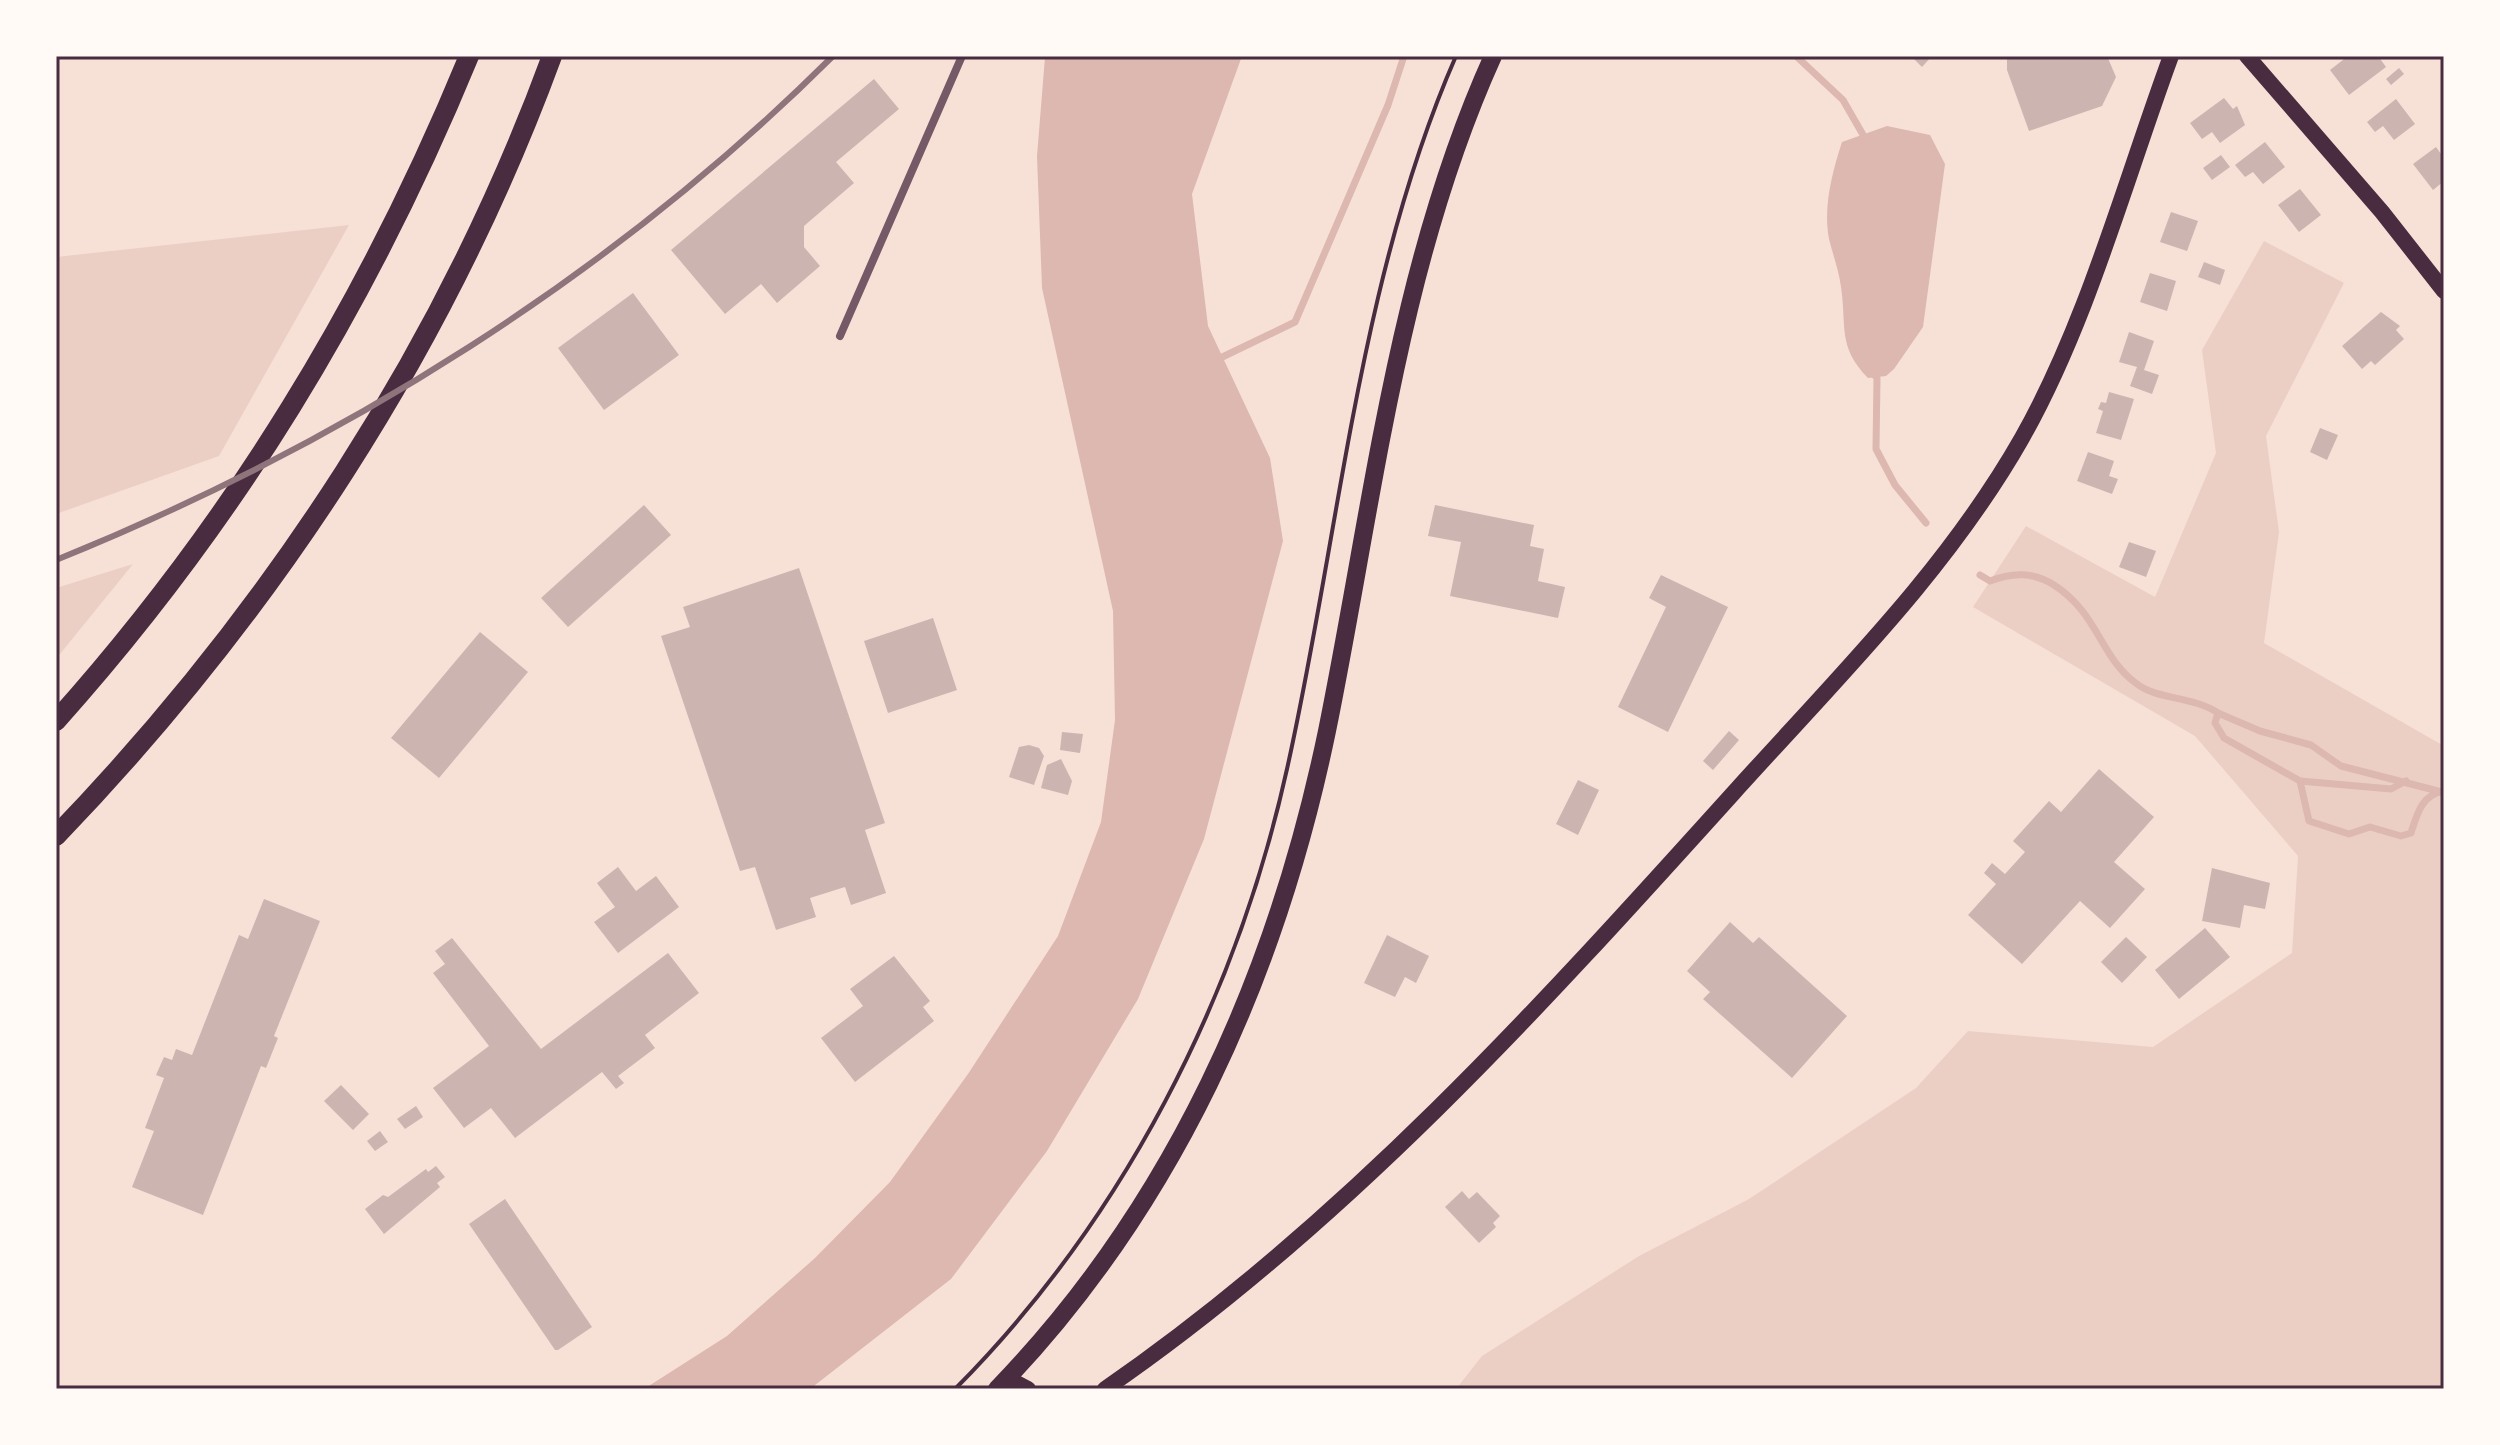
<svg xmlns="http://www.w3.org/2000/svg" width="2500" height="1445" font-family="'Titillium Web',sans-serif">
<rect width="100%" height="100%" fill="#f7e1d7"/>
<g fill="#ebcfc5">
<polygon points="349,225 219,456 56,514 56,257"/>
<polygon points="2264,241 2344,283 2266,436 2279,532 2264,643 2444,746 2444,1389 1456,1389 1482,1356 1639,1256 1749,1199 1916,1088 1968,1031 2153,1047 2292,953 2298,856 2195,736 1973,607 2026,526 2155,597 2216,453 2202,350"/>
<polygon points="133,564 56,659 56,588"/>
</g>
<g fill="#dcb8b0">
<polygon points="1242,56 1192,194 1208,326 1270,458 1283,541 1204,839 1138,999 1047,1151 951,1279 810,1389 644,1389 727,1336 815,1258 890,1182 968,1074 1058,936 1101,822 1115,720 1113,611 1042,288 1037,156 1045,57"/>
<path d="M1887 126 1930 135 1945 164 1923 327 1894 369 1886 376 1868 378C1837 346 1847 327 1841 287 1839 271 1833 255 1829 239 1823 207 1832 173 1842 142Z"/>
</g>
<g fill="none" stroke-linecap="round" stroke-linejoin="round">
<g stroke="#dcb8b0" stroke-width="7">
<polyline points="1796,56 1843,100 1866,140"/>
<polyline points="1214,361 1295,322 1388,105 1404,56"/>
<polyline points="1871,371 1877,378 1876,449 1895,485 1926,523"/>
<path d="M1980 575 1990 581C2013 572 2033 572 2054 585 2099 614 2100 658 2137 684 2158 700 2193 696 2218 713L2215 723 2224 738 2300 781 2309 821 2349 834 2370 827 2401 836 2411 833C2417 814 2422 794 2444 791"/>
<polyline points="2218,713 2260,731 2311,745 2341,766 2438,791"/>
<polyline points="2300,781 2391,789 2406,781"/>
</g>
</g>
<g fill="#ccb4b1">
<polygon points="1911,56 1932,56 1922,67"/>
<polygon points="2007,56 2107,56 2116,77 2102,106 2029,131 2007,70"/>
<polygon points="2348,56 2378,56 2386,67 2349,95 2330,70"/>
<polygon points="2399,68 2404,74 2391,85 2386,79"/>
<polygon points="874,79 899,109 836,162 854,183 804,226 804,247 820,266 777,303 761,284 725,314 671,250"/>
<polygon points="2224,98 2233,109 2237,106 2245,125 2220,143 2212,132 2202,139 2190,123"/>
<polygon points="2396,99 2415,124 2394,140 2383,126 2375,132 2367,122"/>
<polygon points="2265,142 2285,167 2263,184 2253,172 2245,177 2235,165"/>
<polygon points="2436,147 2444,158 2444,181 2433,190 2413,164"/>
<polygon points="2221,155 2230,167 2212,180 2203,168"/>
<polygon points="2300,189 2321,215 2299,232 2278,205"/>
<polygon points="2171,212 2198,221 2187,251 2160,242"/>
<polygon points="2204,262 2225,270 2220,285 2198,277"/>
<polygon points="2150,273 2176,281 2167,311 2140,302"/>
<polygon points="633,293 679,355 604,410 558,348"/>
<polygon points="2381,312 2400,326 2396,330 2404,339 2375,365 2371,361 2362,369 2342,346"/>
<polygon points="2129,332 2154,341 2144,370 2159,375 2152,394 2130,386 2137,367 2119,362"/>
<polygon points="2109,392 2134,399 2121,440 2096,433 2103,411 2098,409 2101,402 2106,403"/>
<polygon points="2320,428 2338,435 2327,460 2310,452"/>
<polygon points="2088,452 2114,461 2109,476 2118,479 2112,494 2077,481"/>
<polygon points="644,505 671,535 568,627 541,598"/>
<polygon points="1435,505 1534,525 1530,546 1544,549 1538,581 1565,587 1558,618 1450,596 1461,542 1428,536"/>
<polygon points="2129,542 2156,551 2146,577 2119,567"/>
<polygon points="799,568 885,823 865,830 886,893 851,905 845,887 810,898 816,917 776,930 755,867 740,871 661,636 690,627 683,607"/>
<polygon points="1661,575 1728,607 1668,732 1618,707 1666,607 1649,598"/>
<polygon points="933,618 957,690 888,713 864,641"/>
<polygon points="480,632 528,672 439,778 391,738"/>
<polygon points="1729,731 1739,740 1713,770 1703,761"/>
<polygon points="1062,732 1083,734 1080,753 1060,750"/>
<polygon points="1029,745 1039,748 1044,756 1034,785 1009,777 1019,747"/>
<polygon points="1061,759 1072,781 1068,795 1041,788 1047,765"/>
<polygon points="2099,769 2154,817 2114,862 2145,889 2110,928 2080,901 2022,964 1968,915 1996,884 1984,873 1992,863 2005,874 2025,852 2013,841 2049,801 2061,812"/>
<polygon points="1578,780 1599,790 1578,835 1556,824"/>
<polygon points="618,867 636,891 656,876 679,907 618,953 594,922 615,907 597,883"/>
<polygon points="2212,868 2270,883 2265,909 2244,905 2240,928 2202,921"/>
<polygon points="264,899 320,921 274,1036 278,1038 266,1068 261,1066 203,1215 132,1187 154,1131 145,1128 164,1078 156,1075 164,1057 172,1060 176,1049 192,1055 239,935 248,939"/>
<polygon points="1730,922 1753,943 1759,937 1847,1016 1792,1078 1703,999 1710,992 1687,971"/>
<polygon points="2205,928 2230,957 2179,999 2155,970"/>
<polygon points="1387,935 1429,956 1416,983 1405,977 1395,997 1364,983"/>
<polygon points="2126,937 2147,957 2122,983 2101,962"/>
<polygon points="452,938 541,1049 668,953 699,993 645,1035 655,1048 618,1076 624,1083 616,1089 602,1072 515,1138 491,1108 464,1128 433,1088 489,1046 433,973 445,964 435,951"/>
<polygon points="894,956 930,1001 923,1007 934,1021 855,1082 821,1038 863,1006 850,989"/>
<polygon points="341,1085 369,1114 353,1130 324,1101"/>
<polygon points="416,1106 423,1117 405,1129 397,1119"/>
<polygon points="380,1131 388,1142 375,1151 367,1141"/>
<polygon points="436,1166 445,1177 437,1183 440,1187 384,1234 365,1209 383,1195 388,1197 426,1169 428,1172"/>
<polygon points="1462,1191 1469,1199 1477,1192 1500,1216 1493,1223 1496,1227 1479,1243 1445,1207"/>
<polygon points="505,1199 592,1327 558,1350 555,1350 469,1224"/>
</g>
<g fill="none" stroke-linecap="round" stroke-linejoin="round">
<path stroke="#4a2c40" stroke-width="4" d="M955 1389C1122 1221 1236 1000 1287 769 1340 532 1358 280 1456 56"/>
<polyline stroke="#755966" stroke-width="8" points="840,336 962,56"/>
<g stroke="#4a2c40" stroke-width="16">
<polyline points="2247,56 2382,212 2444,291"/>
<polyline points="1007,1378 1028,1389"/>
<path d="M1105 1389C1345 1224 1543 1004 1737 789 1838 677 1947 570 2022 438 2087 323 2125 181 2171 56"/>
</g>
<path stroke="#4a2c40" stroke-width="18" d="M997 1389C1173 1207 1276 977 1327 731 1373 505 1397 268 1493 56"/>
<g stroke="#4a2c40" stroke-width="20">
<path d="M56 721C234 522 367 304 469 56"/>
<path d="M56 836C271 613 445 348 552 56"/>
</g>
<path stroke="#8f747c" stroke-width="6" d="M56 560C343 444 613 275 833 56"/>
</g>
<rect width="2500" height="1445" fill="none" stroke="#fffaf5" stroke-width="116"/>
<rect x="58" y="58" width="2384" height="1329" fill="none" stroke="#4a2c40" stroke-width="3"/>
</svg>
